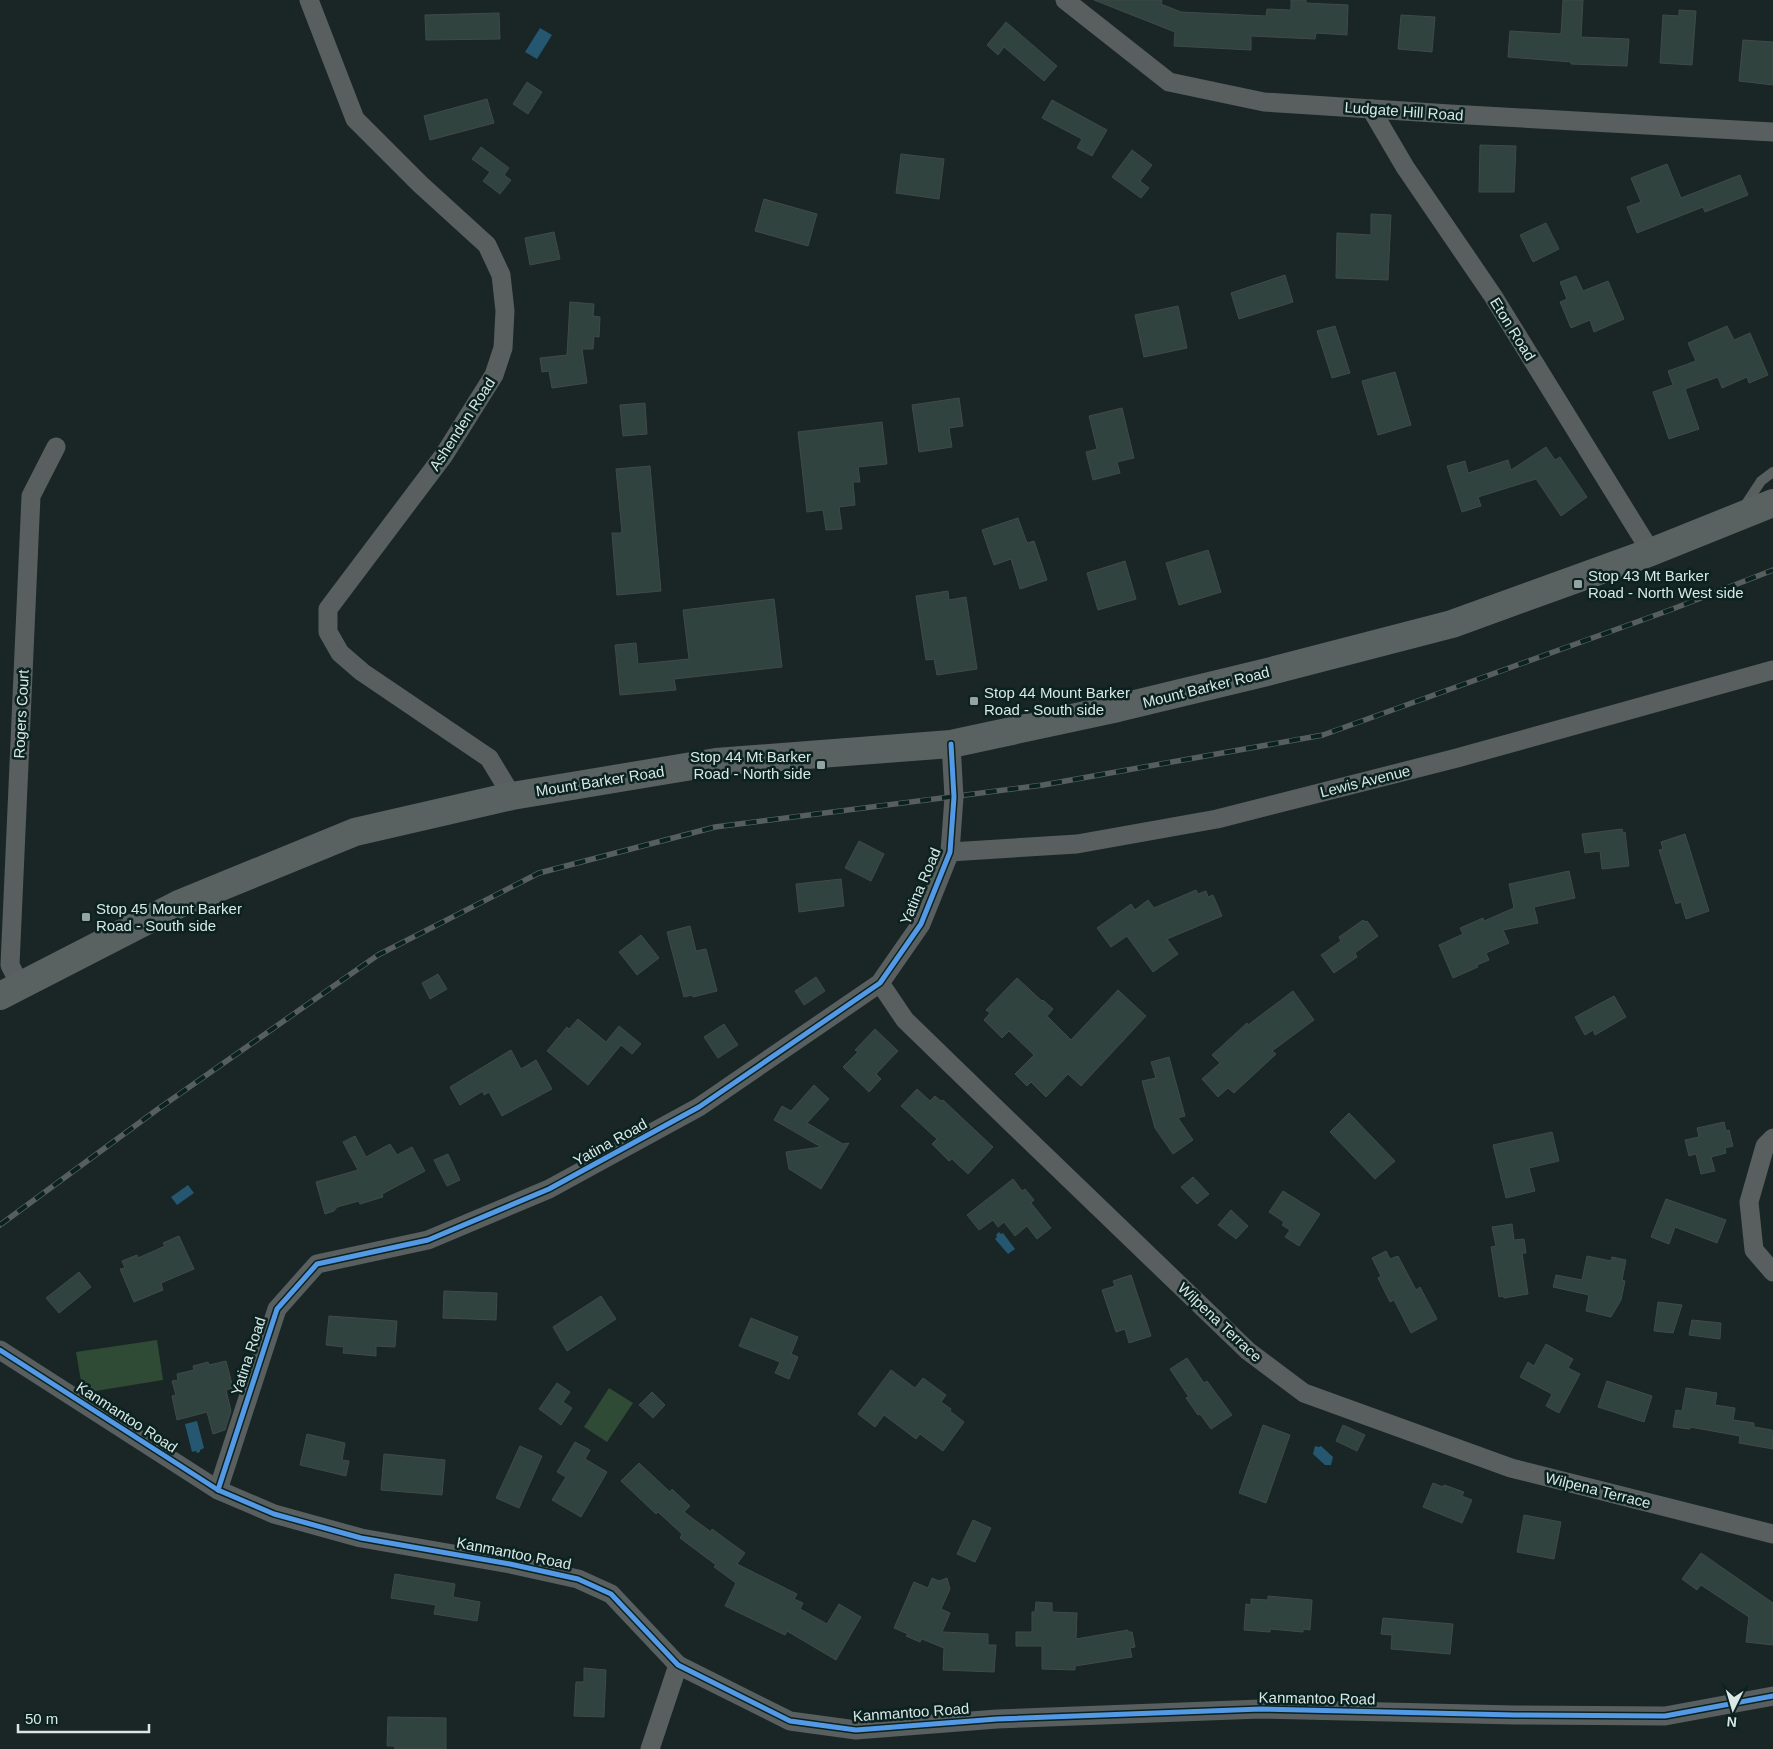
<svg xmlns="http://www.w3.org/2000/svg" width="1773" height="1749" font-family="Helvetica,sans-serif">
<rect width="100%" height="100%" fill="#192625"/>
<g fill="#304b35">
<polygon points="157,1340 163,1380 83,1393 76,1352"/>
<polygon points="609,1388 633,1403 607,1442 584,1427"/>
</g>
<g fill="#255771">
<polygon points="540,28 552,35 537,59 525,52"/>
<polygon points="188,1185 194,1193 177,1205 171,1197"/>
<polygon points="999,1232 1001,1234 1003,1233 1015,1249 1008,1254 995,1239 997,1237 996,1235"/>
<polygon points="197,1421 204,1448 200,1450 200,1452 197,1453 196,1451 192,1452 185,1424"/>
<polygon points="1315,1446 1319,1447 1321,1446 1333,1457 1331,1465 1325,1465 1313,1454"/>
</g>
<g fill="#31433f" stroke="#404a48">
<polygon points="1094,0 1162,0 1161,4 1181,12 1266,16 1267,9 1291,10 1291,0 1306,0 1306,3 1348,5 1347,35 1316,33 1315,39 1251,36 1251,50 1174,46 1175,32"/>
<polygon points="1563,0 1583,0 1581,37 1629,39 1627,66 1571,64 1571,62 1508,57 1510,31 1561,34"/>
<polygon points="1679,10 1696,11 1692,65 1660,63 1663,15 1679,16"/>
<polygon points="499,13 500,39 426,40 425,15"/>
<polygon points="1401,15 1435,17 1432,52 1398,49"/>
<polygon points="1006,22 1057,66 1044,81 1004,47 998,55 987,45"/>
<polygon points="1743,40 1773,42 1773,85 1739,81"/>
<polygon points="527,82 542,92 528,114 513,104"/>
<polygon points="487,99 494,123 430,140 424,116"/>
<polygon points="1052,100 1107,130 1092,156 1077,148 1082,139 1042,118"/>
<polygon points="1480,145 1516,146 1514,192 1479,192"/>
<polygon points="481,147 509,168 504,175 511,180 500,194 483,181 490,172 472,159"/>
<polygon points="1132,150 1152,165 1140,181 1149,188 1141,198 1112,177"/>
<polygon points="901,154 944,159 939,199 896,193"/>
<polygon points="1667,164 1681,198 1740,175 1748,195 1705,212 1703,207 1637,233 1627,207 1641,202 1631,178"/>
<polygon points="764,199 817,214 808,246 755,231"/>
<polygon points="1371,214 1391,215 1388,280 1336,278 1337,233 1371,235"/>
<polygon points="1546,223 1559,249 1533,262 1520,235"/>
<polygon points="554,232 560,259 530,265 525,238"/>
<polygon points="1285,275 1293,302 1239,319 1231,293"/>
<polygon points="1576,276 1583,291 1608,281 1624,319 1594,332 1590,320 1571,328 1560,302 1567,299 1560,282"/>
<polygon points="570,302 594,304 593,316 600,317 599,337 594,336 593,349 582,349 587,383 552,388 549,371 542,372 540,358 567,355"/>
<polygon points="1178,306 1187,348 1144,357 1135,315"/>
<polygon points="1335,326 1350,373 1332,378 1317,331"/>
<polygon points="1727,326 1734,340 1750,333 1768,375 1749,383 1747,377 1722,388 1718,377 1685,389 1699,429 1669,439 1653,392 1673,385 1668,371 1696,361 1688,343"/>
<polygon points="1395,372 1411,425 1378,435 1362,381"/>
<polygon points="959,398 963,426 949,428 952,447 919,452 912,405"/>
<polygon points="645,403 647,434 623,436 620,405"/>
<polygon points="1122,408 1134,458 1117,462 1120,473 1093,480 1086,452 1097,449 1089,416"/>
<polygon points="882,422 887,464 858,467 860,482 853,482 855,505 839,507 842,529 826,530 823,510 807,512 798,432"/>
<polygon points="1546,447 1555,460 1560,457 1587,497 1561,516 1536,479 1478,497 1481,506 1462,512 1447,466 1465,461 1468,473 1508,460 1511,470"/>
<polygon points="650,466 661,591 617,595 612,533 622,533 616,469"/>
<polygon points="1018,518 1027,543 1034,541 1047,580 1020,589 1011,559 994,565 982,530"/>
<polygon points="1208,550 1221,592 1179,605 1166,563"/>
<polygon points="1125,561 1136,599 1098,610 1087,573"/>
<polygon points="948,591 949,600 966,597 977,669 937,675 934,659 926,660 916,596"/>
<polygon points="774,599 782,667 674,679 676,690 620,695 615,645 636,643 638,664 689,659 683,610"/>
<polygon points="1622,829 1623,833 1625,832 1629,866 1602,869 1600,851 1585,853 1582,834"/>
<polygon points="1685,834 1709,911 1686,919 1681,902 1676,904 1659,850 1663,849 1661,842"/>
<polygon points="859,841 884,854 871,881 845,868"/>
<polygon points="1569,871 1575,898 1534,907 1538,923 1503,930 1509,943 1486,953 1489,960 1477,965 1478,967 1453,978 1439,945 1463,934 1460,928 1483,918 1484,921 1514,908 1509,884"/>
<polygon points="841,879 844,906 799,912 796,884"/>
<polygon points="1196,890 1198,894 1206,891 1208,897 1213,895 1222,916 1167,939 1178,954 1153,972 1127,936 1111,947 1097,928 1131,904 1135,910 1148,900 1154,908"/>
<polygon points="1363,920 1365,922 1367,921 1378,936 1355,953 1357,957 1334,973 1321,955 1341,941 1339,937"/>
<polygon points="690,926 696,951 706,949 717,991 693,997 692,995 684,997 667,932"/>
<polygon points="641,935 659,958 637,975 619,952"/>
<polygon points="438,974 447,989 430,999 422,983"/>
<polygon points="816,977 825,991 804,1005 795,991"/>
<polygon points="1017,978 1042,1001 1043,1000 1053,1009 1047,1016 1071,1040 1118,990 1146,1016 1081,1086 1068,1074 1046,1097 1031,1082 1027,1086 1015,1074 1034,1055 1009,1031 1002,1038 984,1020 990,1013 986,1010"/>
<polygon points="1293,991 1314,1020 1272,1051 1276,1054 1234,1093 1228,1088 1218,1097 1202,1079 1220,1063 1212,1055 1247,1023 1248,1025"/>
<polygon points="1614,996 1626,1017 1595,1035 1593,1030 1585,1035 1575,1017"/>
<polygon points="578,1019 606,1042 619,1026 641,1044 632,1054 621,1045 588,1085 547,1051 567,1027 569,1029"/>
<polygon points="724,1024 738,1045 718,1058 704,1037"/>
<polygon points="875,1029 898,1051 876,1074 881,1079 869,1092 843,1067 858,1052 855,1050"/>
<polygon points="511,1050 521,1069 536,1060 552,1089 502,1116 489,1092 484,1095 483,1091 460,1105 450,1087"/>
<polygon points="1169,1057 1185,1116 1178,1118 1193,1140 1173,1154 1155,1128 1142,1081 1156,1078 1151,1062"/>
<polygon points="814,1085 829,1099 807,1123 843,1144 849,1143 821,1189 789,1169 786,1152 821,1147 774,1120 782,1106 791,1111"/>
<polygon points="917,1089 930,1101 935,1096 941,1101 943,1100 993,1147 968,1174 952,1159 949,1161 932,1144 937,1139 901,1106"/>
<polygon points="1349,1113 1395,1161 1375,1179 1330,1132"/>
<polygon points="1724,1122 1726,1131 1729,1130 1733,1146 1725,1148 1726,1153 1711,1157 1715,1171 1701,1174 1696,1154 1689,1156 1685,1140 1699,1137 1697,1128"/>
<polygon points="1552,1132 1559,1161 1529,1168 1535,1191 1506,1198 1493,1145"/>
<polygon points="355,1136 366,1157 390,1144 397,1155 412,1147 425,1171 382,1194 383,1197 360,1204 359,1201 337,1207 334,1211 325,1214 316,1182 358,1170 343,1142"/>
<polygon points="448,1154 460,1180 447,1186 434,1160"/>
<polygon points="1193,1177 1209,1194 1197,1204 1181,1187"/>
<polygon points="1013,1179 1022,1191 1025,1189 1034,1200 1031,1203 1051,1228 1037,1239 1027,1226 1015,1236 1004,1222 998,1227 993,1220 979,1230 967,1215"/>
<polygon points="1283,1191 1320,1214 1299,1246 1285,1237 1290,1230 1282,1225 1284,1222 1269,1212"/>
<polygon points="1666,1199 1726,1220 1717,1243 1675,1227 1669,1244 1651,1237"/>
<polygon points="1231,1210 1248,1226 1236,1239 1218,1225"/>
<polygon points="1512,1224 1514,1240 1524,1239 1526,1253 1522,1253 1528,1294 1504,1298 1503,1296 1499,1297 1491,1247 1496,1246 1492,1227"/>
<polygon points="179,1236 194,1269 161,1283 163,1290 134,1302 120,1269 125,1268 122,1261 137,1255 138,1258 165,1246 163,1243"/>
<polygon points="1386,1251 1390,1259 1398,1256 1416,1290 1420,1287 1437,1319 1411,1333 1394,1300 1390,1302 1378,1278 1381,1276 1372,1258"/>
<polygon points="1587,1256 1611,1261 1612,1257 1626,1260 1622,1280 1625,1281 1621,1300 1611,1317 1586,1311 1589,1295 1553,1287 1556,1275 1582,1280"/>
<polygon points="79,1272 91,1287 59,1313 46,1298"/>
<polygon points="1131,1275 1151,1336 1129,1343 1125,1329 1116,1332 1102,1290 1115,1286 1113,1281"/>
<polygon points="444,1291 497,1293 496,1320 443,1318"/>
<polygon points="601,1296 616,1319 567,1351 553,1327"/>
<polygon points="1658,1302 1682,1305 1673,1333 1654,1331"/>
<polygon points="329,1316 397,1321 395,1347 376,1346 376,1356 343,1353 344,1347 326,1345"/>
<polygon points="751,1318 798,1337 791,1354 798,1357 789,1379 775,1373 780,1362 739,1346"/>
<polygon points="1692,1320 1721,1323 1720,1339 1689,1335"/>
<polygon points="1546,1344 1573,1359 1568,1368 1580,1374 1559,1413 1546,1406 1552,1394 1520,1377 1528,1362 1534,1366"/>
<polygon points="1187,1358 1204,1383 1207,1381 1232,1415 1211,1429 1200,1414 1198,1415 1186,1398 1189,1397 1170,1369"/>
<polygon points="226,1361 233,1388 226,1390 231,1411 225,1430 213,1434 207,1412 177,1420 172,1396 176,1395 172,1381 178,1380 177,1374 194,1370 193,1366 208,1362 209,1365"/>
<polygon points="891,1370 915,1388 923,1378 946,1395 941,1402 951,1409 950,1411 964,1422 943,1451 920,1434 916,1439 884,1415 875,1427 858,1414"/>
<polygon points="1607,1381 1652,1396 1644,1422 1598,1407"/>
<polygon points="557,1383 570,1392 563,1402 572,1408 561,1425 539,1409"/>
<polygon points="1686,1388 1717,1393 1715,1405 1735,1408 1733,1420 1754,1423 1754,1427 1772,1430 1773,1449 1739,1443 1740,1436 1690,1427 1690,1429 1673,1427 1676,1410 1682,1411"/>
<polygon points="652,1392 665,1405 653,1418 639,1405"/>
<polygon points="1263,1425 1290,1435 1266,1503 1239,1493"/>
<polygon points="1343,1425 1365,1435 1357,1451 1336,1441"/>
<polygon points="307,1434 345,1443 342,1460 349,1461 346,1476 300,1465"/>
<polygon points="575,1442 590,1450 585,1459 607,1472 581,1517 552,1500 566,1477 557,1472"/>
<polygon points="520,1446 542,1456 519,1508 496,1498"/>
<polygon points="384,1454 445,1460 442,1495 381,1490"/>
<polygon points="639,1463 670,1492 672,1489 690,1506 684,1512 711,1532 712,1529 745,1553 737,1564 797,1594 794,1599 803,1603 800,1609 827,1624 839,1604 861,1617 836,1660 787,1631 785,1635 725,1606 736,1583 714,1567 716,1565 680,1538 682,1534 658,1512 656,1514 621,1481"/>
<polygon points="1433,1483 1443,1487 1444,1485 1464,1492 1462,1496 1472,1500 1462,1523 1423,1507"/>
<polygon points="1524,1515 1561,1522 1554,1559 1517,1552"/>
<polygon points="973,1520 991,1528 975,1562 957,1554"/>
<polygon points="1701,1553 1773,1603 1773,1645 1746,1642 1749,1617 1701,1585 1697,1590 1682,1579"/>
<polygon points="395,1574 455,1584 453,1597 480,1602 477,1621 434,1614 436,1605 391,1598"/>
<polygon points="932,1578 939,1581 947,1578 950,1589 941,1609 950,1613 942,1632 988,1634 988,1645 996,1645 994,1672 943,1670 944,1648 922,1639 920,1642 906,1636 908,1634 894,1628 914,1582 928,1588"/>
<polygon points="1268,1596 1312,1600 1310,1630 1303,1629 1303,1632 1270,1629 1270,1632 1244,1630 1246,1604 1251,1605 1251,1599 1268,1600"/>
<polygon points="1036,1602 1052,1603 1052,1612 1077,1613 1076,1639 1128,1630 1128,1632 1132,1632 1135,1647 1130,1648 1132,1657 1075,1666 1075,1670 1042,1669 1042,1646 1016,1646 1016,1632 1032,1632 1032,1612 1035,1612"/>
<polygon points="1383,1618 1453,1624 1450,1654 1391,1649 1392,1635 1381,1634"/>
<polygon points="584,1668 606,1670 604,1717 574,1716 576,1682 584,1682"/>
<polygon points="388,1717 446,1718 446,1749 395,1749 395,1746 387,1746"/>
</g>
<g fill="none" stroke-linecap="round" stroke-linejoin="round">
<polyline stroke="#595e5f" stroke-width="10" points="1744,507 1761,481 1773,472"/>
<g stroke="#595e5f" stroke-width="19">
<polyline points="309,0 355,119 420,184 487,245 501,275 505,311 503,348 494,375 444,455 328,609 328,632 340,653 362,672 489,758 512,796"/>
<polyline points="1065,0 1169,82 1264,102 1450,114 1773,132"/>
<polyline points="1371,109 1405,167 1493,296 1651,552"/>
<polyline points="950,852 1077,844 1217,819 1457,758 1773,670"/>
<polyline points="880,983 905,1020 1006,1118 1248,1351 1304,1393 1511,1468 1773,1534"/>
<polyline points="20,985 10,965 31,496 56,447"/>
<polyline points="1773,1138 1765,1146 1749,1202 1754,1250 1773,1272"/>
<polyline points="0,1350 218,1490 274,1514 361,1538 510,1564 578,1579 611,1594 678,1665 790,1721 856,1730 997,1719 1261,1709 1515,1715 1665,1716 1773,1696"/>
<polyline points="218,1490 277,1309 317,1264 428,1240 549,1189 699,1107 880,983 921,924 950,852 954,797 951,744"/>
<polyline points="650,1749 678,1665"/>
</g>
<polyline stroke="#5a6161" stroke-width="28" points="0,996 179,904 355,832 512,796 716,762 951,744 1118,708 1271,671 1452,624 1651,552 1773,503"/>
<g stroke="#575e5e" stroke-width="5.5">
<polyline id="rail" points="0,1225 158,1109 378,955 539,873 715,827 1043,785 1323,735 1670,610 1773,570"/>
</g>
<use href="#rail" stroke="#0a2220" stroke-width="4" stroke-dasharray="11" stroke-linecap="butt"/>
<g stroke="#0a2220" stroke-width="8">
<g id="cycleway">
<polyline points="0,1350 218,1490 274,1514 361,1538 510,1564 578,1579 611,1594 678,1665 790,1721 856,1730 997,1719 1261,1709 1515,1715 1665,1716 1773,1696"/>
<polyline points="218,1490 277,1309 317,1264 428,1240 549,1189 699,1107 880,983 921,924 950,852 954,797 951,744"/>
</g>
</g>
<use href="#cycleway" stroke="#5399e6" stroke-width="5"/>
</g>
<g fill="#96a3a2" stroke="#0a2220" stroke-width="2">
<rect x="1573" y="579" width="10" height="10" rx="2.5"/>
<rect x="969" y="696" width="10" height="10" rx="2.5"/>
<rect x="816" y="760" width="10" height="10" rx="2.5"/>
<rect x="81" y="912" width="10" height="10" rx="2.5"/>
</g>
<g text-anchor="middle" dominant-baseline="central" stroke-width="5" stroke-linejoin="round" paint-order="stroke">
<g font-size="15" fill="#dae7e6" stroke="#0a2220">
<text transform="translate(1404 111) rotate(4)">Ludgate Hill Road</text>
<text transform="translate(1513 329) rotate(58)">Eton Road</text>
<text transform="translate(462 424) rotate(-57)">Ashenden Road</text>
<text transform="translate(1206 687) rotate(-14)">Mount Barker Road</text>
<text transform="translate(21 714) rotate(-87)">Rogers Court</text>
<text transform="translate(600 781) rotate(-9)">Mount Barker Road</text>
<text transform="translate(1365 781) rotate(-14)">Lewis Avenue</text>
<text transform="translate(920 886) rotate(-67)">Yatina Road</text>
<text transform="translate(610 1142) rotate(-29)">Yatina Road</text>
<text transform="translate(1220 1322) rotate(43)">Wilpena Terrace</text>
<text transform="translate(248 1356) rotate(-72)">Yatina Road</text>
<text transform="translate(127 1417) rotate(33)">Kanmantoo Road</text>
<text transform="translate(1598 1490) rotate(14)">Wilpena Terrace</text>
<text transform="translate(514 1553) rotate(11)">Kanmantoo Road</text>
<text transform="translate(1317 1698) rotate(1)">Kanmantoo Road</text>
<text transform="translate(911 1712) rotate(-4)">Kanmantoo Road</text>
</g>
<g font-size="15" fill="#dae7e6" stroke="#0a2220" text-anchor="start">
<text x="1588" y="575">Stop 43 Mt Barker<tspan x="1588" dy="17">Road - North West side</tspan></text>
<text x="984" y="692">Stop 44 Mount Barker<tspan x="984" dy="17">Road - South side</tspan></text>
<text x="811" y="756" text-anchor="end">Stop 44 Mt Barker<tspan x="811" dy="17">Road - North side</tspan></text>
<text x="96" y="908">Stop 45 Mount Barker<tspan x="96" dy="17">Road - South side</tspan></text>
</g>
</g>
<g transform="translate(1733 1709) rotate(185)" stroke="#0a2220" stroke-width="4" paint-order="stroke">
<path d="M0-4L9 19L0 12L-9 19Z" fill="#dae7e6"/>
<text y="-8" font-size="14" font-weight="bold" text-anchor="middle" fill="#dae7e6">N</text>
</g>
<path d="M18 1724v8h131v-8" fill="none" stroke="#dae7e6" stroke-width="2.5"/>
<text x="25" y="1724" font-size="15" fill="#dae7e6" stroke="#0a2220" stroke-width="4" paint-order="stroke">50 m</text>
</svg>
